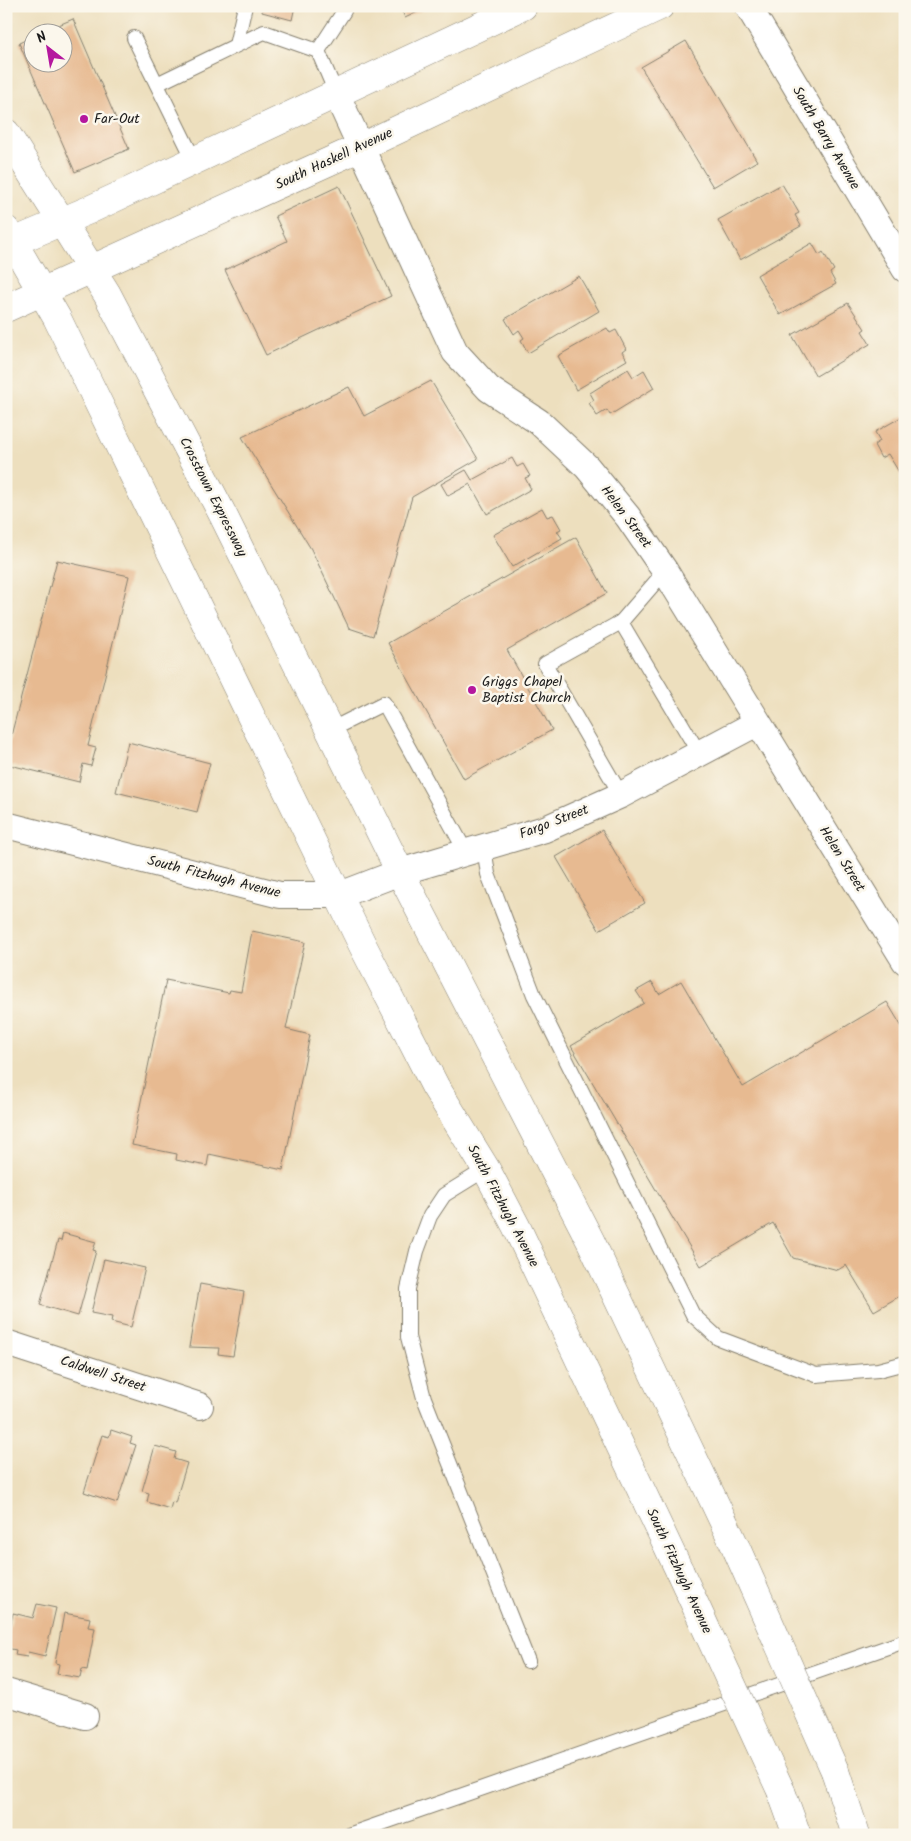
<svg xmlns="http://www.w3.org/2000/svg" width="911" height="1841" font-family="Kalam,sans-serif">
<rect width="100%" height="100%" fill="#fbf7ec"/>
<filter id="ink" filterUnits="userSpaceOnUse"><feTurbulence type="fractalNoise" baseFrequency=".02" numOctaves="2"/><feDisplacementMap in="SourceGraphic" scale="10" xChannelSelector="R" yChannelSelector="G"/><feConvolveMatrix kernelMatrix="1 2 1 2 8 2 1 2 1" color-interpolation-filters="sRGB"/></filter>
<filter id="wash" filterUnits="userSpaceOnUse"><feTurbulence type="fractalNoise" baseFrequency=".0096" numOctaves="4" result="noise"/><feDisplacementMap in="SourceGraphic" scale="20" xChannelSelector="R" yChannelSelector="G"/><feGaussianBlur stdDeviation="1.12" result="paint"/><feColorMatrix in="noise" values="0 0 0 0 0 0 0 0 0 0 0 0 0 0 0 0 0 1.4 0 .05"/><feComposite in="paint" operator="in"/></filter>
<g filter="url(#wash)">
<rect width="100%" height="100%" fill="#eddfbe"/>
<g id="blocks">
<g fill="#e7ba91">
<polygon points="263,6 295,6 292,20 262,12"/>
<polygon points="400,6 430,6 405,18"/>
<polygon points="73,19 129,149 75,172 19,43 32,37 32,62 62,62 62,32 42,32"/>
<polygon points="686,41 757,161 713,187 641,67"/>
<polygon points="782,184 799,213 795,215 801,226 740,260 718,220"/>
<polygon points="339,186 391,296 266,355 225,270 287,241 275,216"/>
<polygon points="812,243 819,255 823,252 829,262 834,270 830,273 836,284 780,315 757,275"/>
<polygon points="579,276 599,311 528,353 521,340 524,338 519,330 514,334 505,319"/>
<polygon points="848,303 865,329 862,331 870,344 816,376 792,335"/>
<polygon points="607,328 610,333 616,330 626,349 622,352 627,360 576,390 558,356"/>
<polygon points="628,369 633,377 644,370 654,388 610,415 607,410 597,416 589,403 594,400 590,393"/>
<polygon points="431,381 478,459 412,497 373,636 349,628 311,549 242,437 349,387 364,416"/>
<polygon points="905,415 905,482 888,454 881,458 874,445 880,441 875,432"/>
<polygon points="512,458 517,467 523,464 530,476 525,478 531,489 487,514 470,484 448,496 441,484 466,470 472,480"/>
<polygon points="542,508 547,517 553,515 561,529 557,531 562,538 512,567 493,535"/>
<polygon points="576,537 607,593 507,650 552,730 464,779 388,643"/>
<polygon points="57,560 129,576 88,746 96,748 91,766 83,764 79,782 6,764 6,755"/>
<polygon points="128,742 210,763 197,812 116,792"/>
<polygon points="602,830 645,903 599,930 556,857"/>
<polygon points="252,931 305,942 286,1029 310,1035 283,1170 209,1154 207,1166 176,1160 177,1154 132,1145 166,980 229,993 230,990 241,992"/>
<polygon points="681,981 743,1087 887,1002 905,1032 905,1293 874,1311 846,1265 838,1270 793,1258 773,1223 701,1266 571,1046 644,1003 636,991 652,982 659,994"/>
<polygon points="63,1233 96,1242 93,1250 96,1251 78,1316 40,1305 58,1240 61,1241"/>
<polygon points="104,1259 145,1268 131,1327 111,1322 112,1317 91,1313"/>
<polygon points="200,1284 244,1292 233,1356 218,1354 219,1348 189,1347"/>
<polygon points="111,1430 132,1437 130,1443 136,1445 117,1503 84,1492 102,1435 109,1437"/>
<polygon points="155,1446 176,1452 174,1459 187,1463 175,1503 172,1502 170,1509 147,1502 149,1493 142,1491"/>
<polygon points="37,1604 56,1608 45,1656 28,1652 27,1657 15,1655 16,1650 6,1648 13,1613 33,1618"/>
<polygon points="64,1613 90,1618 88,1627 95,1628 87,1670 82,1669 80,1678 57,1674 59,1664 55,1663"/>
</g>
</g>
</g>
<g filter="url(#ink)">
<use href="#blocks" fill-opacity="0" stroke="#847e6d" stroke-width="1"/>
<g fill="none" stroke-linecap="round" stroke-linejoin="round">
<g stroke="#847e6d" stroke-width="16">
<g id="lane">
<polyline points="134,38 194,160"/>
<polyline points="236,45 245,6"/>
<polyline points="318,51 336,93"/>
<polyline points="157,84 264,32 318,51 344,11"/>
<polyline points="621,622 665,571"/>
<polyline points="330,730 384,703 466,852"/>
<polyline points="621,795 545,664 621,622 699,753"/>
<polyline points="484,847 488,874 534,995 693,1315 718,1338 816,1375 878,1370 905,1363"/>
<polyline points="486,1169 444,1195 430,1216 417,1251 408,1289 408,1337 424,1398 528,1661"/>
<polyline points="348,1835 905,1641"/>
</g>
</g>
<g stroke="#847e6d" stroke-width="28">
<g id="street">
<polyline points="748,6 905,269"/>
<polyline points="336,93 455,352 489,389 539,422 587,467 628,517 665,571 905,961"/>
<polyline points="6,825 280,895 340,895 400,872 545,829 621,795 757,723"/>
<polyline points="6,1343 200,1406"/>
<polyline points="6,1692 85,1716"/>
</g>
</g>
<g stroke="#847e6d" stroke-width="29">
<g id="secondary">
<polyline points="6,133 107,294 223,515 400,872 591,1242 737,1550"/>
<polyline points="6,230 57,318 363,946 435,1086 486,1169 516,1226 680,1572"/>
<polyline points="6,245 89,210 523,6"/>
<polyline points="6,308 361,147 660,6"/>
<polyline points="835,1771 856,1835"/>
<polyline points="781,1791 797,1835"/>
</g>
</g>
<use href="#lane" stroke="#fff" stroke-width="14"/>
<use href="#street" stroke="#fff" stroke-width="26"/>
<use href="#secondary" stroke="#fff" stroke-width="28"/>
<g stroke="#847e6d" stroke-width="29" stroke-linecap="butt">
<g id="secondary-bridge">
<polyline points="737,1550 835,1771"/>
<polyline points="680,1572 781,1791"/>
</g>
</g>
<use href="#secondary-bridge" stroke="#fff" stroke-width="28"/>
</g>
</g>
<g fill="#b5179e" stroke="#fbf7ec" stroke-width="2">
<circle cx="84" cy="119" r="5"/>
<circle cx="472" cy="690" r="5"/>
</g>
<g text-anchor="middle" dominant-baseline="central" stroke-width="5" stroke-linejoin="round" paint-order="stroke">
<g font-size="14" fill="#1c1c1c" stroke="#fbf7ec" text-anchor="start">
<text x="94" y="119">Far-Out</text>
<text x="482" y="682">Griggs Chapel<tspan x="482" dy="16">Baptist Church</tspan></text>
</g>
<g font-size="14" fill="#1c1c1c" stroke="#fbf7ec">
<text transform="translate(826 138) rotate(59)">South Barry Avenue</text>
<text transform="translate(334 159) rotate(-25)">South Haskell Avenue</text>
<text transform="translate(213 497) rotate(63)">Crosstown Expressway</text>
<text transform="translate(626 517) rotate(53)">Helen Street</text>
<text transform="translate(554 822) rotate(-21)">Fargo Street</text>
<text transform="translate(842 859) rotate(58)">Helen Street</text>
<text transform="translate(214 877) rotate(14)">South Fitzhugh Avenue</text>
<text transform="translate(503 1206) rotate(62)">South Fitzhugh Avenue</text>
<text transform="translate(103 1374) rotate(18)">Caldwell Street</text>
<text transform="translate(679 1571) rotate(65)">South Fitzhugh Avenue</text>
</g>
</g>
<rect width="911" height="1841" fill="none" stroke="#fbf7ec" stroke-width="25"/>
<g transform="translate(48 48) rotate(329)"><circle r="24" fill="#fbf7ec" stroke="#a29f99"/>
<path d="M0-4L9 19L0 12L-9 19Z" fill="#b5179e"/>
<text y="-8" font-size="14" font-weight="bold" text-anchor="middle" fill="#1c1c1c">N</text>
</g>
</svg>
